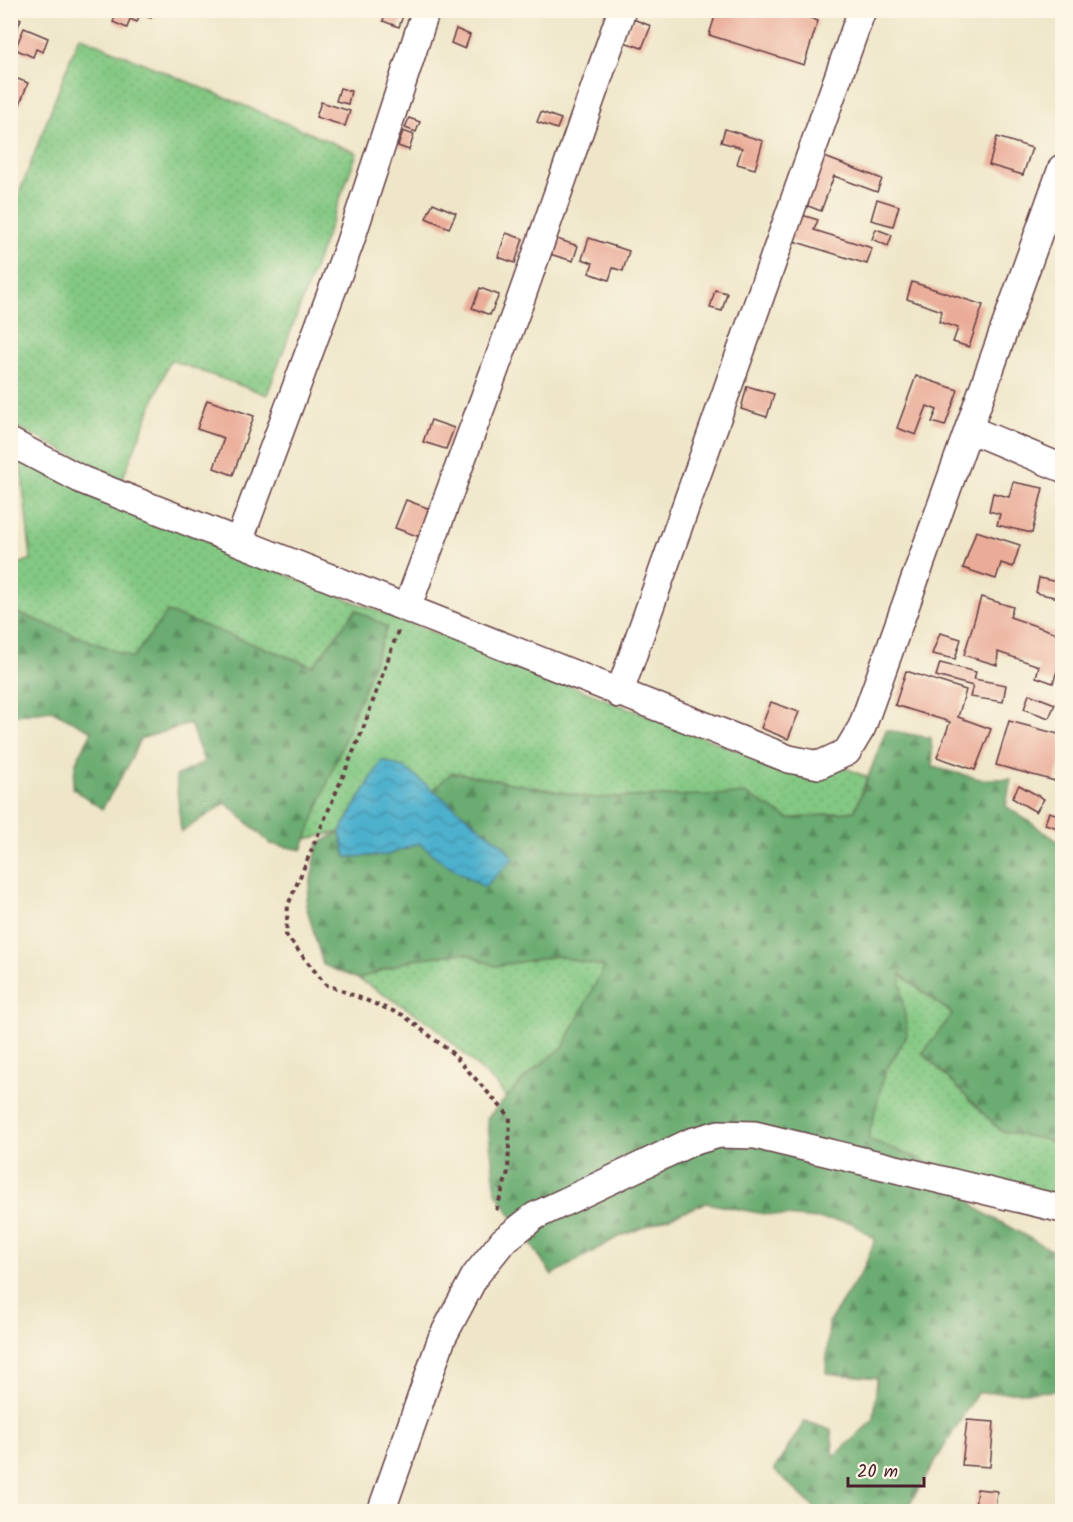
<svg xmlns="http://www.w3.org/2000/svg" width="1073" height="1522" font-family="Kalam,sans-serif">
<defs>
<pattern id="grass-dots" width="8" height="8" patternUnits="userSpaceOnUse" patternTransform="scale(1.5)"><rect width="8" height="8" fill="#83c883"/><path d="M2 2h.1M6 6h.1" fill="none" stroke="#73ab71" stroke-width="1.8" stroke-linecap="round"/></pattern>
<pattern id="forest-firs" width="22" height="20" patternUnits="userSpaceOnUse" patternTransform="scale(1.5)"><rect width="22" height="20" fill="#6aac71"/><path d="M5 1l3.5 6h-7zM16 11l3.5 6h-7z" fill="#598b5d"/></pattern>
<pattern id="water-waves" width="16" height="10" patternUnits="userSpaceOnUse" patternTransform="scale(1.5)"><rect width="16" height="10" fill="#4eb1cd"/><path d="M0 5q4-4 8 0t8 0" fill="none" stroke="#438fa7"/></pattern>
</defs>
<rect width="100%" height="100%" fill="#fcf5e5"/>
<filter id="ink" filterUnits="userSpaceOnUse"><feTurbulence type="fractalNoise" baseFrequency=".0167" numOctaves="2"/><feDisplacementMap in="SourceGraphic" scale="12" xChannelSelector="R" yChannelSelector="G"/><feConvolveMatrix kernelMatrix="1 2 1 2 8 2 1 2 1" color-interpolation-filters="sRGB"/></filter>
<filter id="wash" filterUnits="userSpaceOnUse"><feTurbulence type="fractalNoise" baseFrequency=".008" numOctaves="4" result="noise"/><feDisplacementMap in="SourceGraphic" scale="24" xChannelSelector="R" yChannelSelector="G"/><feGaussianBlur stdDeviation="1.35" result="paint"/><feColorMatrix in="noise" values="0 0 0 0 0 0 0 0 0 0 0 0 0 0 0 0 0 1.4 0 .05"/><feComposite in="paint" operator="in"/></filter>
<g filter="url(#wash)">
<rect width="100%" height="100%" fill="#efe6c9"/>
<g fill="url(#grass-dots)" stroke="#667457" stroke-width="1.5">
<polygon points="79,36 357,153 267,395 170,360 122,480 11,424 11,215"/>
<polygon points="20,459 306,583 803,776 843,767 867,777 855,811 788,819 746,794 593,798 452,772 432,791 405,768 382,760 340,832 306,839 387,627 356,610 313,666 167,612 133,658 23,615 11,612 10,568 31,559"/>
<polygon points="465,953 495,966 557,956 605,967 563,1047 528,1075 506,1098 498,1086 431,1023 358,979 414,959"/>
<polygon points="899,974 952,1014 923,1053 1001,1131 1062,1143 1062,1198 932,1164 867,1140 885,1072 907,1035"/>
</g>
<g fill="url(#forest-firs)" stroke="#5a664e" stroke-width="1.5">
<polygon points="356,610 387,627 302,850 271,844 226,803 181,832 176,776 204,762 190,724 140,739 128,766 102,809 72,788 76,762 92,731 51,710 11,716 11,612 23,615 133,658 167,612 313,666"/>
<polygon points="886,730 931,738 933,767 980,779 1011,779 1006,806 1062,844 1062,1143 1001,1131 923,1053 952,1014 900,974 907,1035 885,1072 868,1139 932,1164 982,1212 1055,1252 1062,1248 1062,1391 977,1393 905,1511 818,1511 774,1470 805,1421 831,1430 834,1457 874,1419 877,1378 826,1373 829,1322 864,1268 875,1239 850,1222 764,1214 706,1203 616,1238 552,1275 496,1193 487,1118 528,1075 563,1047 604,967 557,956 495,966 465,953 414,959 358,979 323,965 306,905 318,844 340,832 346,857 388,855 419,843 444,863 466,816 432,791 452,772 593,798 746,794 789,819 855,811"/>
</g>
<polygon fill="url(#water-waves)" stroke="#4c687c" stroke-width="1.5" points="382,760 405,768 505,847 514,859 484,887 444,863 419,843 388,855 346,857 340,832"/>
<g id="blocks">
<g fill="#eaac98">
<polygon points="118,10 154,10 151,18 140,14 137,22 130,19 127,28 113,22"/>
<polygon points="386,10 404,13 399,27 383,21"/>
<polygon points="717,10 789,10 818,21 804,65 709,35"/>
<polygon points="11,15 21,19 13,40 10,39"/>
<polygon points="633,19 651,26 642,48 624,42"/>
<polygon points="24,28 48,38 43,52 36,49 33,57 15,49"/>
<polygon points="456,29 470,35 465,49 451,43"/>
<polygon points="10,76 28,83 20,104 10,100"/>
<polygon points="340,88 351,91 348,104 336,101"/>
<polygon points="321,102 350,111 345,126 316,117"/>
<polygon points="10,107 19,111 10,131"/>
<polygon points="541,112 561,119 557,129 537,122"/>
<polygon points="409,118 420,122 416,132 405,128"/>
<polygon points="725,129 763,141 755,169 737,164 742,148 721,142"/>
<polygon points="403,131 414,135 409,150 398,146"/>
<polygon points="997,137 1032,148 1023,175 989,165"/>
<polygon points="822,156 882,179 877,192 834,176 821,211 803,204"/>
<polygon points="877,199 899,206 893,226 871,220"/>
<polygon points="433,203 456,213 449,228 426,218"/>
<polygon points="799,214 818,220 814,230 872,248 867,264 790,240"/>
<polygon points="876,229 892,235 888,246 872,239"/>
<polygon points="506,233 523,239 515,263 498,257"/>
<polygon points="551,237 578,246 573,261 546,253"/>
<polygon points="589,238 629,251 623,271 613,268 609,280 589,273 593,263 582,259"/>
<polygon points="912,282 983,305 969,347 953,342 958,328 939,322 942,311 907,299"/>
<polygon points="480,288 499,295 490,315 472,308"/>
<polygon points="715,290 727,293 722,311 710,308"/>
<polygon points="916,376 958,390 945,426 932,422 937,410 927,406 916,435 897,428"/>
<polygon points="747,386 774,394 767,417 741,409"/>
<polygon points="207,400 254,416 233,475 214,468 224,438 197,429"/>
<polygon points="431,420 454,428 446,449 423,442"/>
<polygon points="1013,482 1043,488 1032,533 997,525 1000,514 989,511 993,493 1009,497"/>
<polygon points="406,500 430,509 420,537 395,528"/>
<polygon points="976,531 1020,545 1013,567 1001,563 996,579 963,568"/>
<polygon points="1039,578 1062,583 1059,598 1036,593"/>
<polygon points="981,597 1013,607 1010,617 1062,635 1062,656 1053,683 1036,677 1039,666 998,652 997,665 964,655"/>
<polygon points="940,633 961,639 955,659 932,654"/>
<polygon points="940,663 976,672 974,679 1006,685 1003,702 970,697 973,686 936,676"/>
<polygon points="906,671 966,690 958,717 991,729 975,770 937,757 950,722 895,705"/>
<polygon points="1029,694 1055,704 1049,718 1024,709"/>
<polygon points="771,702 799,712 788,739 761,728"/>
<polygon points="1009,721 1062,735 1062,755 1055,781 996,765"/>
<polygon points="1019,785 1044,799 1036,812 1012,798"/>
<polygon points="1049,812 1062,816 1061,829 1045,824"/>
<polygon points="967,1420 994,1422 990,1467 962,1465"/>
<polygon points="977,1489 997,1491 995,1510 975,1508"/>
</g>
</g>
</g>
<g filter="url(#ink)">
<use href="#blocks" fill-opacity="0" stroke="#633d43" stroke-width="1.5"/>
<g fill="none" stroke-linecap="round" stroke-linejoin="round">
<g stroke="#633d43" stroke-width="30">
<g id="minor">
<polyline points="969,429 1062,468"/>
<polyline points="10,442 82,480 789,759 819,765 847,752 862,727 1062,168"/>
<polyline points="239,541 349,245 426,10"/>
<polyline points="407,608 519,304 622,10"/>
<polyline points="619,694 862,10"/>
<polyline points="381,1512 442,1338 475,1276 503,1241 535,1216 691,1142 719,1134 755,1135 1062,1209"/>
</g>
</g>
<polyline stroke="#633d43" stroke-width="4" stroke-dasharray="4.5 4.5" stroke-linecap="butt" points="398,631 363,729 288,905 286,935 325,984 403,1015 452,1053 510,1117 508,1172 495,1214"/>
<use href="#minor" stroke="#fff" stroke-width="27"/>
</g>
</g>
<rect width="1073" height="1522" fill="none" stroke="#fcf5e5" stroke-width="36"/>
<path d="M848 1477v9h76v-9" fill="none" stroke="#4a1f2b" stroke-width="3"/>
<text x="857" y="1477" font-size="18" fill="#4a1f2b" stroke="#fcf5e5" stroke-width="4.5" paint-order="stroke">20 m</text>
</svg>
